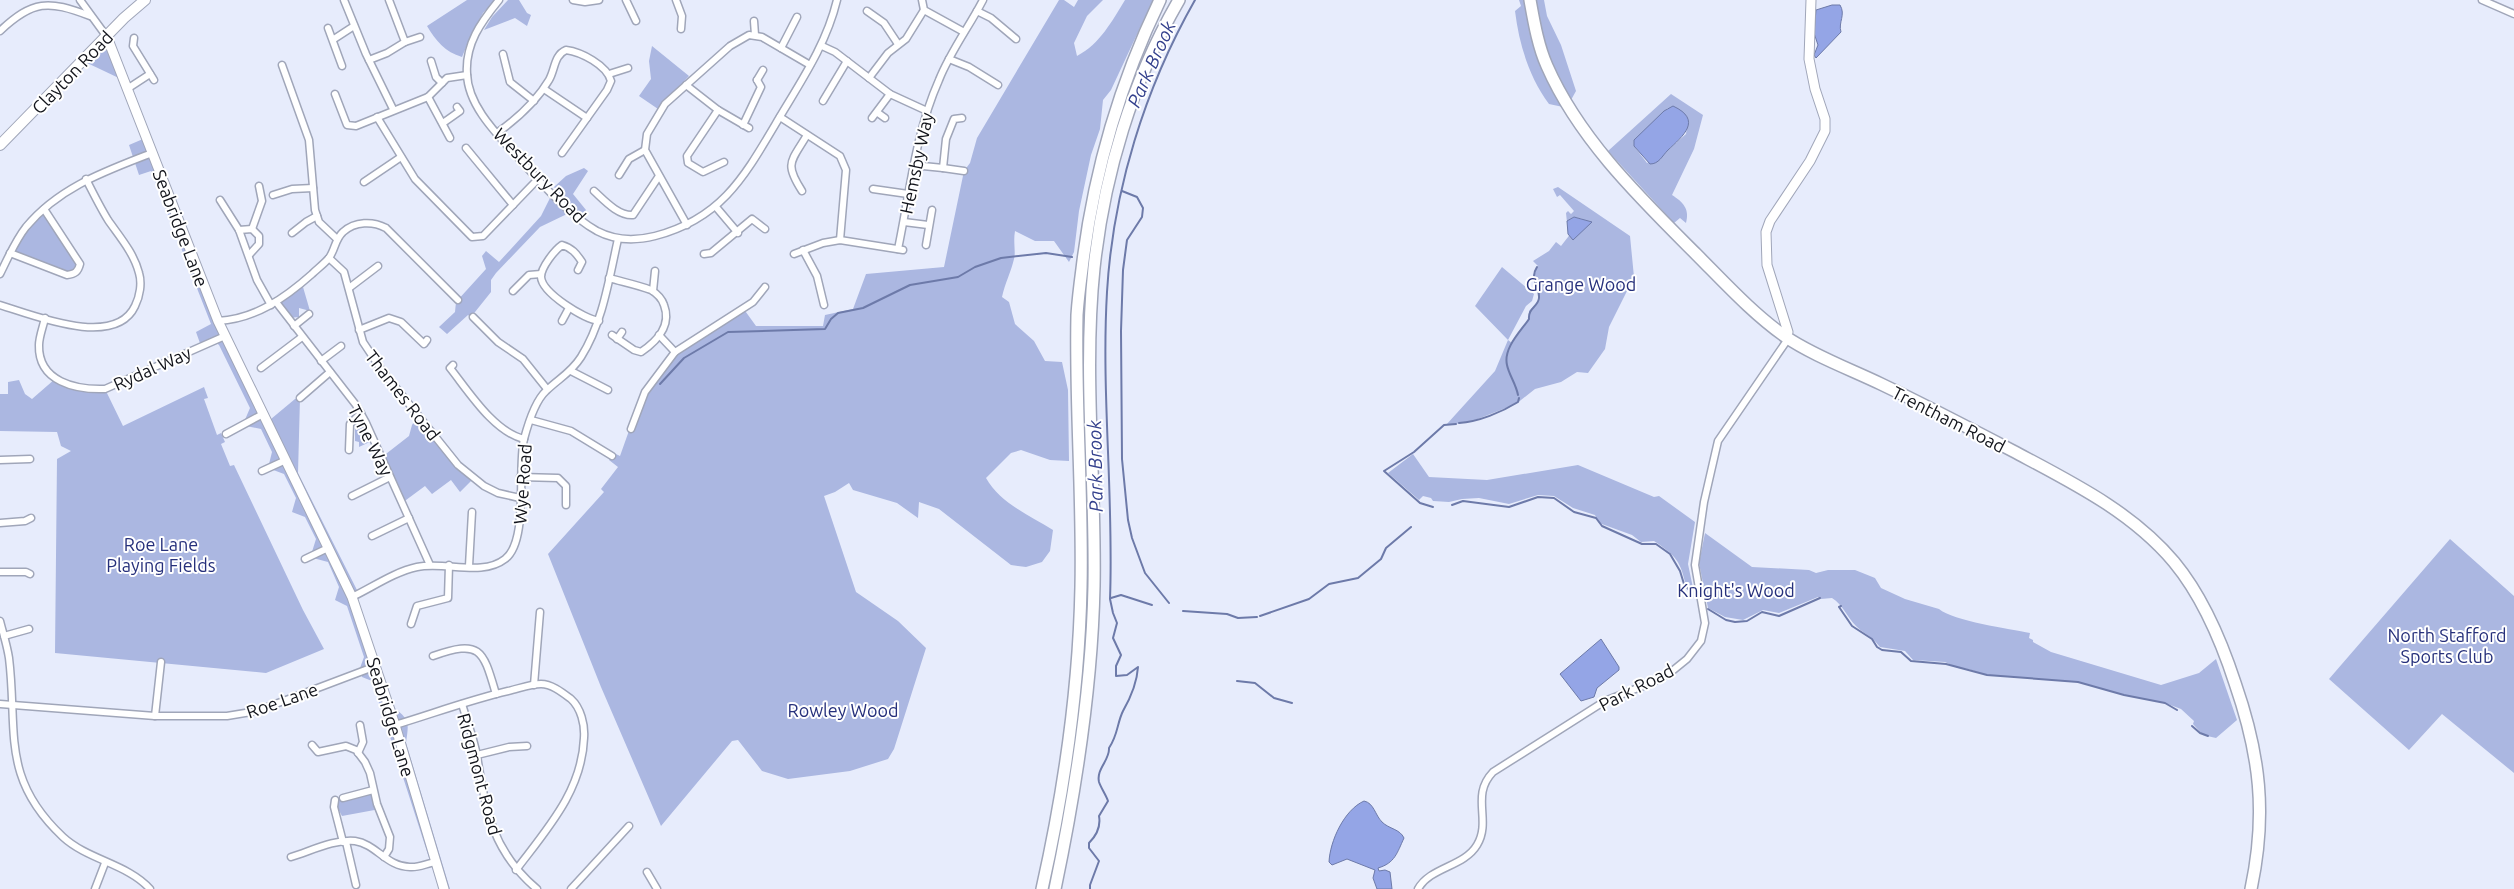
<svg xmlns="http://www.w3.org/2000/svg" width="2514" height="889" font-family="Ubuntu,sans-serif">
<rect width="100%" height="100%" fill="#e7ecfc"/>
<g fill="#abb7e1" fill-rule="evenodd">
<path d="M467 0H495L483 13 471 35 462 57C445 52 436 41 427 26Z"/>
<polygon points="508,0 519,0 527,13 531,15 527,26 515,18 484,30 492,17"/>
<path d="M1059 0H1064L1074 7 1078 0H1103L1087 16 1074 43 1077 56C1100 44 1112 21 1125 0H1153L1111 90 1103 100 1100 129 1091 155 1079 211 1074 252 1069 262 1054 241H1035L1015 231C1013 242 1016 252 1014 259 1011 272 1005 283 1002 297L1009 302 1015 324 1034 341 1045 361 1062 362 1068 390 1069 461 1050 460 1021 450 1011 453 986 478C1000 503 1029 515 1053 530L1050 551 1042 562 1026 567 1011 565 939 509 919 502 918 518 897 503 853 490 849 483 835 492 824 496 856 592 898 621 926 648 894 749 888 759 850 771 788 779 762 771 738 740 732 741 661 826 601 687 548 554 604 492 601 489 618 467 609 460 614 453 620 456 636 411 675 352 743 308 756 326H823L825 315 853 309 866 274 944 267 964 171 970 163 977 138Z"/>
<path d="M1519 0H1544L1547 16 1561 45 1576 91 1571 100 1563 107 1549 104C1529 77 1519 44 1515 11L1521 6Z"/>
<polygon points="107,37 123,80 83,61"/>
<polygon points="652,46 689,76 658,109 639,96 651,79 649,61"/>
<path d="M1671 94 1703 115 1694 149 1672 195C1683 202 1690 209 1686 223L1680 218 1674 223 1608 151ZM1668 108 1688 119 1686 134 1667 151 1647 163 1634 146Z"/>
<path d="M143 139 176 213 180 211 222 321 271 419 295 399 300 398 298 473 359 594 358 599 392 706C410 720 409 721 406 743L450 889H439L372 681 362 677 360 668 364 657 347 606 335 600 339 587 328 562 313 558 311 555 316 539 305 517 292 512 296 498 284 474 268 468 272 452 261 429 246 426 244 422 250 408 219 345 213 340 201 346 196 332 211 324 151 171 139 175 129 145Z"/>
<polygon points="584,168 588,171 573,194 586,210 583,217 554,187 566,176"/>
<polygon points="1558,187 1630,236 1634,277 1609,327 1605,349 1588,373 1577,372 1561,382 1535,389 1516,404 1470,422 1446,425 1495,371 1508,340 1475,306 1502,267 1534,294 1532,301 1526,306 1508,340 1512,343 1529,319 1529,311 1538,301 1539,297 1533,275 1538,266 1533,261 1549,251 1556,242 1561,246 1582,219 1574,217 1567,221 1568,232 1566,213 1568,211 1571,214 1574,211 1560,195 1557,197 1553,189"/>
<polygon points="550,198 554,198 567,214 540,227 496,273 491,280 491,292 471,317 468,315 447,334 439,327 455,312 456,302 486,269 482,256 486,251 499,262 541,216"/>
<polygon points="44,209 80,264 73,274 10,253"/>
<polygon points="303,287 310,311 299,308 299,317 289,318 281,303 289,295"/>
<polygon points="55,379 64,384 105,389 123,426 204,387 208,398 204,399 217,435 221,433 225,442 221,444 230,466 234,465 303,610 324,649 266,673 55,653 57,459 71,451 61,446 57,432 0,431 0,394 8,394 8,382 19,380 25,394 32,399"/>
<polygon points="361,413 374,440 359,447 359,442 355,441 355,427 350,424"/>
<polygon points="418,416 458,465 474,478 460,492 451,480 432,494 425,486 402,503 382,457 409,436 412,425"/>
<path d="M1413 454 1429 477 1487 480 1578 465 1654 497 1659 496 1695 522 1688 564 1693 588 1685 582C1680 559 1673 554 1654 541L1641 542 1632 535 1599 523 1595 515 1573 508 1554 496 1538 495 1509 504 1479 498 1462 499 1449 502 1433 501 1431 498 1423 496 1419 500 1388 473Z"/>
<path d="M1705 533 1752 567 1809 570 1816 573 1828 570H1855L1875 578 1881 588 1905 599 1939 609C1953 621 2010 629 2030 633L2029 638 2033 640V642L2051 652 2161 685 2199 673 2216 659 2237 720 2216 738 2203 735 2193 724 2194 721 2181 709 2165 703 2124 695 2078 682 1987 675 1968 669 1958 668 1945 662 1913 660 1905 651 1880 647C1870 634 1865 635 1856 626 1847 617 1843 605 1832 598L1821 599 1818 597 1779 613 1763 610 1743 620 1725 617 1708 608 1699 563Z"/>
<polygon points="2450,539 2514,596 2514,773 2442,714 2409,750 2329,679"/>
<polygon points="373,790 380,809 342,816 335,803 335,800"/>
</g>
<g fill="#94a5e6" stroke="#6d7aa9">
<path d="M1832 5H1840C1846 15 1838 22 1841 32L1816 58 1814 55 1818 45 1814 33 1816 10Z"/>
<path d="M1673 106C1703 120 1683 136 1668 150 1662 156 1659 164 1650 164L1634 146V140L1664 111Z"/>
<polygon points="1574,217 1592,222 1573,240 1568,234 1567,221"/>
<polygon points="1601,639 1619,667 1619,670 1597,688 1594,697 1581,701 1560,674"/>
<path d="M1364 801C1374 803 1375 815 1382 822 1389 829 1400 829 1404 838 1397 853 1395 863 1378 868L1379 871 1385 870 1390 872 1392 889H1377L1373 878 1375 870 1347 859 1332 865 1329 862C1330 841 1344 810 1364 801Z"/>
</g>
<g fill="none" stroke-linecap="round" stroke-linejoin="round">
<g stroke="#6d7aa9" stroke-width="2">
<polyline points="1122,191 1137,197 1143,208 1142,217 1127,240 1123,270 1121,331 1122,459 1128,520 1132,538 1145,573 1169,603"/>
<polyline points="660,384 684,358 728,332 825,329 831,319 838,313 863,308 910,285 958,277 975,267 1001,258 1046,253 1072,257"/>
<path d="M1518 395C1516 384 1509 375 1507 365 1503 348 1521 331 1529 319 1528 308 1538 307 1539 298 1540 286 1529 279 1537 267"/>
<path d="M1459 423C1478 422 1502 412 1518 402L1519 398"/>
<polyline points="1452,505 1463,501 1509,507 1538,497 1554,498 1574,512 1596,518 1602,526 1642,544 1656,544 1670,554 1680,571 1684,584 1690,591"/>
<polyline points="1433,507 1420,503 1384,471 1414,452 1444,425 1456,424"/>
<polyline points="1111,598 1121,595 1152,605"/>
<polyline points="1841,606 1839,607 1852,626 1872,639 1877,647 1882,650 1901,652 1911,661 1946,664 1987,675 2078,682 2124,695 2165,703 2177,710"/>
<polyline points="1708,609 1726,620 1735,622 1747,621 1762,612 1779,616 1820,598"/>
<polyline points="1183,611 1227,614 1238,618 1257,617"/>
<polyline points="1260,616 1309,599 1329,584 1358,578 1381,559 1386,548 1411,527"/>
<polyline points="1237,681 1255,683 1274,698 1292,703"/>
<polyline points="2192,726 2200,733 2208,736"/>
<path d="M1090 889V885L1099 861 1089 848V843C1096 836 1101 827 1099 816L1108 801C1106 795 1101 788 1099 782 1096 769 1110 760 1109 748 1118 735 1117 723 1123 711 1131 697 1137 683 1138 667L1127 675 1116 676V666L1121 655 1113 638 1117 623 1113 613 1110 599C1114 497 1101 394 1107 292 1113 190 1145 88 1195 0"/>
</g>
<g stroke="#a0a6b9" stroke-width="9">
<g id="street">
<polyline points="80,0 107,37"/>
<polyline points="344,0 366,54 393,109"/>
<path d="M499 0C481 22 465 44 467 74 468 108 501 138 522 162 543 185 570 216 597 231 616 241 635 241 655 236 720 219 743 179 775 125 799 84 826 46 837 0"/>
<polyline points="573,0 585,2 599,0"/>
<polyline points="626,0 636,21"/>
<polyline points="676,0 682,16 681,29"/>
<polyline points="922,0 924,10 964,32"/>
<polyline points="2482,0 2514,14"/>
<polyline points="867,11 884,23 898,44"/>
<polyline points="977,11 991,18 1016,39"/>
<polyline points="754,21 755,35"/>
<polyline points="328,28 342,66"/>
<path d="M0 31C33 0 48 0 90 16"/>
<polyline points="134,38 133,46 154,80"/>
<polyline points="334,39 354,26"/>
<polyline points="405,42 420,37"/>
<polyline points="822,46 835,52 890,94 927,111"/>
<polyline points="781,48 797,17"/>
<polyline points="503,54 510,82 534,101"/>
<polyline points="949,59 969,67 998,85"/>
<polyline points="369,60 387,53 405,42 389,0"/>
<polyline points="431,61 436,77 442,83"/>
<polyline points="282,65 309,140 315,210 319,222 337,239"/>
<polyline points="609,74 628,68"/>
<polyline points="869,78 888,53 906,39 924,10"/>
<polyline points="757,80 763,70"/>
<polyline points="686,85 718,110 749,128"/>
<polyline points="127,89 150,74"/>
<polyline points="544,89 587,118"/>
<polyline points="335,94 347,125 356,126 428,97 447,78 467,75"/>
<polyline points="428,97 450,138"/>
<polyline points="823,101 847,61"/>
<polyline points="718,110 687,156 688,163 703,172 724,162"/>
<polyline points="878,113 885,118"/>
<polyline points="377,117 415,179 472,237 483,236 538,179"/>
<polyline points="780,117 840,156 846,170 840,240"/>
<polyline points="872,118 890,94"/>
<polyline points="443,123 460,111 457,107"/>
<polyline points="743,125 761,87 757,80"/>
<path d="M497 133C518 118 536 102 549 80 555 70 554 55 566 50 581 52 607 65 611 81L607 90 562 153"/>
<polyline points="466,148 513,205"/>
<polyline points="913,165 943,168 946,139 954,119 962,118"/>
<polyline points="943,168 964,171"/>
<polyline points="619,175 629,159 645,150"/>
<polyline points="364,182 401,157"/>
<polyline points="873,189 908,194"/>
<path d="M594 191C604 200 618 216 633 215L659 176"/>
<path d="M802 191C784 163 791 162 807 135"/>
<polyline points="273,195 292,189 313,188"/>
<polyline points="220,200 239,230 257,280 271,305"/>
<polyline points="716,207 738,233"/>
<polyline points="904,222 928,225"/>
<polyline points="687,225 645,150 647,134 665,104 730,46 749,35 762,37 810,65"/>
<polyline points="252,229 262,201 259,186"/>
<polyline points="239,230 252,229 259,236 259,244 249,255"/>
<polyline points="292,233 306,222 317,216"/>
<polyline points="926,245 932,210"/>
<path d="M898 249C910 192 915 134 939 80 950 52 969 27 983 0"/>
<polyline points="803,250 817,276 824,305"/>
<path d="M10 253 67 275C75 274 78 272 80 264L44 209"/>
<polyline points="704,254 711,253 752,219 765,229"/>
<polyline points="794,254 823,243 840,240 903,250"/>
<polyline points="329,258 344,272 363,342 381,369 458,465 484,486 498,493 520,498"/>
<path d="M578 270 582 262C576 253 572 248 562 245 555 250 541 267 541 277 542 293 584 319 599 321"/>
<path d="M0 274C8 258 15 241 26 227 59 187 106 171 152 153"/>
<path d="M609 278C623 282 638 285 651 290 656 293 662 299 664 305 672 326 657 341 641 352L634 350 612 335"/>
<polyline points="349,288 378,266"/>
<polyline points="513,291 529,275 541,274"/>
<polyline points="653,291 655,271"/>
<polyline points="276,302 356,405 366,423 430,565"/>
<path d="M0 305C33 315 115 349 135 306 140 296 142 283 139 273 134 253 119 236 108 220 100 207 93 193 86 179"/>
<polyline points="473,317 498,342 523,359 547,389"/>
<path d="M45 318C43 327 39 337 39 345 38 382 76 390 105 389L225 336"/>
<path d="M218 321C255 319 285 298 312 274 317 269 324 264 329 258 335 250 335 239 343 232 355 221 373 221 386 228L458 300"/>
<polyline points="562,321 569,308"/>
<polyline points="294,326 309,314"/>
<polyline points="359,330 389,318 401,322 424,344 427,340"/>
<polyline points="659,335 675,352"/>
<polyline points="617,339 622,332"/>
<polyline points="321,361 341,346"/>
<path d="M453 365 450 368C469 392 494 432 524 439"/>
<polyline points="261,368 302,337"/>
<polyline points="571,371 608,390"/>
<polyline points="300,398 330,372"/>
<polyline points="531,420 571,431 612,456"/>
<polyline points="631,429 645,392 675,352 753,302 765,287"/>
<polyline points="226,434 263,414"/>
<polyline points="349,450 350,424 361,413"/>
<polyline points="0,460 30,459"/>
<polyline points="262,471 286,460"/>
<polyline points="520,477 558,478 566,486 566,505"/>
<polyline points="352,496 390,477"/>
<polyline points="0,523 25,521 31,518"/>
<polyline points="372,536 409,518"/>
<polyline points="305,559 328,548"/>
<polyline points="469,566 472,512"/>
<polyline points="0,572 26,572 30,574"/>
<path d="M352 597C373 587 394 572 417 567 445 561 482 577 505 559 529 541 517 468 524 439 528 424 535 401 546 391 558 379 571 373 581 357 603 322 609 279 618 239"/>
<path d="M0 621C3 633 7 645 9 658 18 731 0 778 63 837 88 860 128 864 150 889"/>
<polyline points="411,624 417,606 448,598 449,565"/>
<polyline points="4,636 29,629"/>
<path d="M433 656C481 639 483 650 496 694"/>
<polyline points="534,685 540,612"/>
<polyline points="0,704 155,716 227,716 257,711 376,666"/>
<path d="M462 704C467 721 474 739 477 756 486 811 492 851 537 889"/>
<polyline points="155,716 161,662"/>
<path d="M395 725C432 714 469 700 508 691 518 689 530 684 541 684 552 684 563 693 571 699 581 708 585 725 584 738 582 791 547 829 516 870"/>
<polyline points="312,745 318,752 346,746 356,750 365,762 370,773 377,804 390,837 389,849 384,857"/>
<polyline points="358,753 363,742 360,725"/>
<polyline points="477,755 509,747 527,746"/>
<polyline points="343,798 373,790"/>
<polyline points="335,800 334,807 343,842"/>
<polyline points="346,842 356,885"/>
<path d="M291 857C311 851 334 839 355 841 376 844 387 867 410 867 419 868 427 863 436 862"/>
<polyline points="647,872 657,889"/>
<polyline points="95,889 105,863"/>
<polyline points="571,889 629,826"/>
<path d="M1418 889C1430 867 1464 867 1477 845 1492 820 1470 796 1493 772L1605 701 1653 682 1671 672 1687 659 1701 641 1705 623 1695 565 1704 502 1718 441 1788 339"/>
</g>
</g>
<g stroke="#a0a6b9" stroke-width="11">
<g id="secondary">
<polyline points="107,37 218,321 352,597 395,725 444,889"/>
<polyline points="1786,337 1788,332 1767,265 1766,232 1770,221 1810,161 1825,131 1825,119 1815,89 1809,59 1811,0"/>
</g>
</g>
<g stroke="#a0a6b9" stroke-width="12">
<polyline id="primary" points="0,145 124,18 145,0"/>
</g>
<g stroke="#a0a6b9" stroke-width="14">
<g id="highway">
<path d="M1530 0C1534 22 1538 46 1547 66 1579 139 1640 198 1696 254 1724 282 1753 314 1786 337 1812 355 1852 370 1881 384 1925 405 1969 428 2013 451 2071 482 2131 511 2174 562 2203 597 2221 640 2235 683 2260 755 2267 814 2251 889"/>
<path d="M1042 889C1064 791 1079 688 1081 587 1083 497 1075 405 1077 315 1078 300 1080 284 1082 269 1093 176 1119 85 1160 0"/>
<path d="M1055 889C1076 789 1092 688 1094 586 1096 481 1083 373 1094 268 1104 175 1132 81 1179 0"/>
</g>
</g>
<use href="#street" stroke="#fff" stroke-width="6"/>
<use href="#secondary" stroke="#fff" stroke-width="9"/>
<use href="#primary" stroke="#fff" stroke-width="10"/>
<use href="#highway" stroke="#fff" stroke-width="11"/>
</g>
<g text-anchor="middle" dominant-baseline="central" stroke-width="4" stroke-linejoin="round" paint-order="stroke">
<g font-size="18" fill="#12141b" stroke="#fff">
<text transform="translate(72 72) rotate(-46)">Clayton Road</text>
<text transform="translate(916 163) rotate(-78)">Hemsby Way</text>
<text transform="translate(540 175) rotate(46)">Westbury Road</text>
<text transform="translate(181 228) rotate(69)">Seabridge Lane</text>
<text transform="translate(152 368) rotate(-24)">Rydal Way</text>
<text transform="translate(403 395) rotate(52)">Thames Road</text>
<text transform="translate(1949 419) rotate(27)">Trentham Road</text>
<text transform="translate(371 440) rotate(63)">Tyne Way</text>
<text transform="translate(522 484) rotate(-86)">Wye Road</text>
<text transform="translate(1636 687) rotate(-27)">Park Road</text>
<text transform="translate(282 700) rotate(-19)">Roe Lane</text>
<text transform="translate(391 717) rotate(73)">Seabridge Lane</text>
<text transform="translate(480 774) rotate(75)">Ridgmont Road</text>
</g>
<g font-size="18" fill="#26307b" stroke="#fff">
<text x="1581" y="284">Grange Wood</text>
<text x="161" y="544">Roe Lane<tspan x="161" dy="21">Playing Fields</tspan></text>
<text x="1736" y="590">Knight's Wood</text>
<text x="2447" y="635">North Stafford<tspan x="2447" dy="21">Sports Club</tspan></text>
<text x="843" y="710">Rowley Wood</text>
</g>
<g font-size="19" font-style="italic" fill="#34418d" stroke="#fff">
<text transform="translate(1151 64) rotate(-66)">Park Brook</text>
<text transform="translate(1095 466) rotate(-91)">Park Brook</text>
</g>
</g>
</svg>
